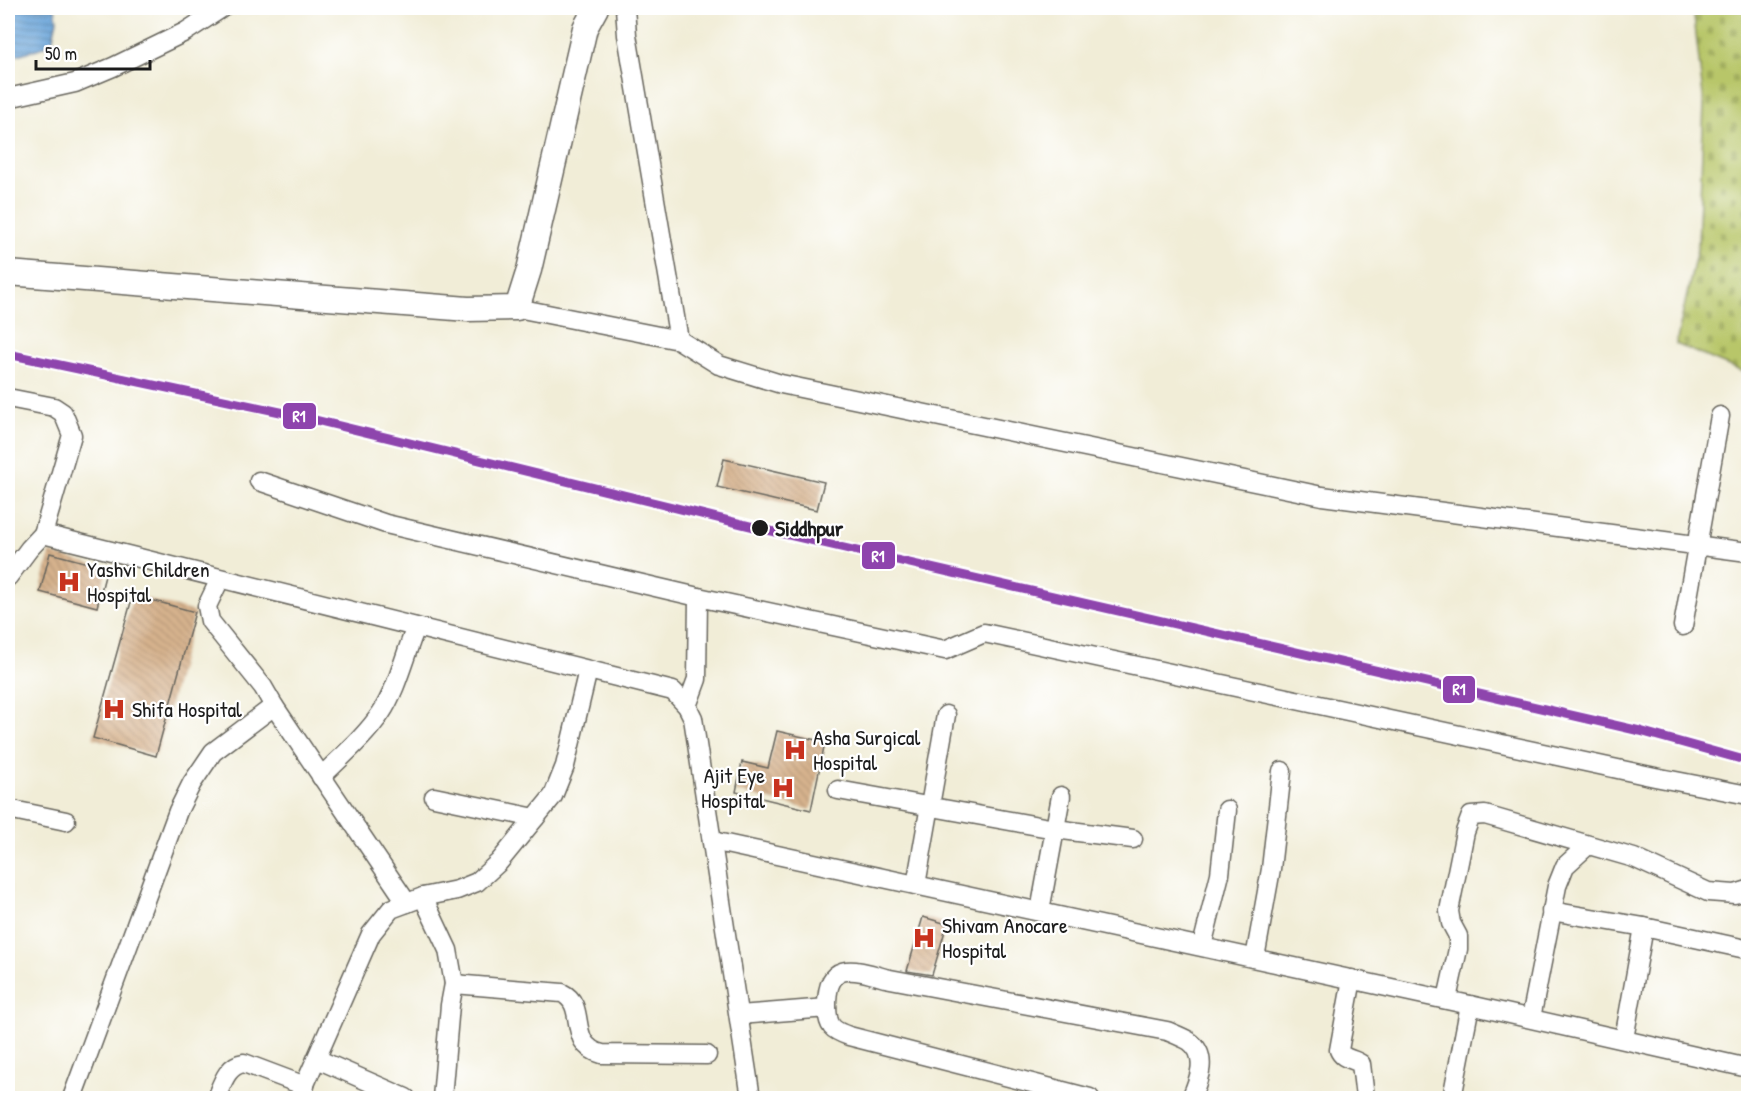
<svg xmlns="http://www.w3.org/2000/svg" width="1756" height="1106" font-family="'Patrick Hand',sans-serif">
<defs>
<pattern id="cemetery-stones" width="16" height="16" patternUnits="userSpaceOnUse" patternTransform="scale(1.5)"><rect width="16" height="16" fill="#b8c669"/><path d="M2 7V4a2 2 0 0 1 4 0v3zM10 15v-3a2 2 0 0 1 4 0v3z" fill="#9eaa5a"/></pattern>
<pattern id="water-rules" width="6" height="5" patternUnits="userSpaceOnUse" patternTransform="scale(1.5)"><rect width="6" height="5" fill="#67a3d8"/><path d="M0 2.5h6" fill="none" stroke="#5484ae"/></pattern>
<pattern id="building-back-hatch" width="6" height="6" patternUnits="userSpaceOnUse" patternTransform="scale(1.5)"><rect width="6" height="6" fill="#d6b28d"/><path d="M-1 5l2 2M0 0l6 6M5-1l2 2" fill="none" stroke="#b79879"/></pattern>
</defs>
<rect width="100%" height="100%" fill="#fff"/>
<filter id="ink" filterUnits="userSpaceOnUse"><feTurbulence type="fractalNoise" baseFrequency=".0167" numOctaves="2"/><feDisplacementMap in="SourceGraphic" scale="12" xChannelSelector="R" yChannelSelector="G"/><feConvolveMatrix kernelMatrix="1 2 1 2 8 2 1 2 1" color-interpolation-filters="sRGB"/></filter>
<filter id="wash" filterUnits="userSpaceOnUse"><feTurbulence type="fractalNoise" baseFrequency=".008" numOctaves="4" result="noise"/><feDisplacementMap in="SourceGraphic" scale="24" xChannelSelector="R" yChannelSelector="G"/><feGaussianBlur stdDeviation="1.35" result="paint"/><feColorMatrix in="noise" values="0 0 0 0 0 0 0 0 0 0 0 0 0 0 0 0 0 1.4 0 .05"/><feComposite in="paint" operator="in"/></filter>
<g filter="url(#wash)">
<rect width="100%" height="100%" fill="#f1edd7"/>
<polygon fill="url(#cemetery-stones)" stroke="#6a7142" stroke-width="1.5" points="1693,8 1748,8 1748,374 1676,344 1698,245 1704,105"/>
<path fill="url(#water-rules)" stroke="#42607a" stroke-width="1.5" d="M8 8H55L57 20 52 42C38 52 24 51 8 58Z"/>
<g id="blocks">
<g fill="url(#building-back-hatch)">
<polygon points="724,459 824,482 817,510 717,487"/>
<polygon points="50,553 107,568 97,607 40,592"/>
<polygon points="133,595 195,612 156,756 93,738"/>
<polygon points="777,731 825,742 811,810 736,792 742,762 768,768"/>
<polygon points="923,917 947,924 932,975 907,971"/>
</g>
</g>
</g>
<g filter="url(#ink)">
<use href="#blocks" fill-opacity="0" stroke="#67655d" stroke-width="1.5"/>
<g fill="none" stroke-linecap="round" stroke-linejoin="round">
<g stroke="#67655d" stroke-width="21">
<g id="minor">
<polyline points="625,8 627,35 679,340"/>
<polyline points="8,98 75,83 113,67 185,32 222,8"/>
<polyline points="517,308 679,340 719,365 781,384 1322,496 1748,552"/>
<polyline points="8,398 54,407 63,413 72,435 43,534 673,691 687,706 693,718 751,1098"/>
<polyline points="259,481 386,524 698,597 945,650 984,633 1655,777 1748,795"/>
<polyline points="8,577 29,549 43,534"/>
<polyline points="1683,626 1720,416"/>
<polyline points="274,706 407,903"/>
<polyline points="687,706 697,679 698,597"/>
<path d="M321 777C341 757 365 737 381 713 397 689 405 654 416 627"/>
<polyline points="838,790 1055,829 1133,839"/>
<polyline points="434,797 535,818"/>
<polyline points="8,809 66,821"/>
<polyline points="712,841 1470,1005 1748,1068"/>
<polyline points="916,885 946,715"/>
<polyline points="423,897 448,950 454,984 450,1005 442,1098"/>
<polyline points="1040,911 1061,796"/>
<polyline points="1551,911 1644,927 1741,948"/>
<polyline points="1202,946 1220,874 1227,810"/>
<polyline points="1255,958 1271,869 1282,771"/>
<path d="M1352 979 1339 1050C1343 1060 1353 1058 1361 1064L1365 1097 1366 1098"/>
<path d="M454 984 562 993C589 1006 565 1044 602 1054L707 1055"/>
<polyline points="1447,999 1458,949 1458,936 1451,923 1449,911 1465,832 1471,816 1485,815 1634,858 1708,892 1735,894 1748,890"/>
<path d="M827 1008C826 961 851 968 885 978L1167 1031C1174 1034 1182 1037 1189 1041 1209 1055 1199 1080 1191 1098"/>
<path d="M739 1015 827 1008C828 1027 832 1030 849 1036L1090 1098"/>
<polyline points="1531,1018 1557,886 1565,866 1587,846"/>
<polyline points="1624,1039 1644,927"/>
<polyline points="317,1059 406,1098"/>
<polyline points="72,1098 178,811 192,783 213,752 274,706 263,687 210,621 207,606 220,579"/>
<path d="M216 1098C222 1084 227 1065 244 1063L305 1086"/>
<polyline points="299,1098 371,934 391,909 423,897 457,890 477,882 499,862 553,796 565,766 588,670"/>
<polyline points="1452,1098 1470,1005"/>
</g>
</g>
<g stroke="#67655d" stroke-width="27">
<polyline id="major" points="8,273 468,309 517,308 529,270 585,28 596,8"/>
</g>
<use href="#minor" stroke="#fff" stroke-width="18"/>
<use href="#major" stroke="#fff" stroke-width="24"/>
<g stroke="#fff" stroke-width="14">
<polyline id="rail-1" points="8,354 299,416 775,532 1640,731 1748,761"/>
</g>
<use href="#rail-1" stroke="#8e44ad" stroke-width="9"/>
</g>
</g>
<defs>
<g id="hospital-bare" transform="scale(1.8)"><path d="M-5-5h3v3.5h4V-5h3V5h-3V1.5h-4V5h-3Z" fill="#c8321e" stroke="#fff" stroke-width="2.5" paint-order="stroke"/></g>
</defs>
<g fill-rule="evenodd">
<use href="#hospital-bare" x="69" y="582"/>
<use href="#hospital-bare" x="114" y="709"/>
<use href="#hospital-bare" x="795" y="750"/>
<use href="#hospital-bare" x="783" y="788"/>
<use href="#hospital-bare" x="924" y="938"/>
</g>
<circle fill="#1c1c1c" stroke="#fff" stroke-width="2" cx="760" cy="528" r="9"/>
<g text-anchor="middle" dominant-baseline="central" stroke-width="4.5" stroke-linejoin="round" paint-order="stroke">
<g font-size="22" font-weight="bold" fill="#1c1c1c" stroke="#fff" text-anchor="start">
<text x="775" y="528">Siddhpur</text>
</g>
<g font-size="22" fill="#1c1c1c" stroke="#fff" text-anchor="start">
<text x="87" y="569">Yashvi Children<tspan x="87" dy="25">Hospital</tspan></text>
<text x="132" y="709">Shifa Hospital</text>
<text x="813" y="737">Asha Surgical<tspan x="813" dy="25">Hospital</tspan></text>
<text x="765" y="775" text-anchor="end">Ajit Eye<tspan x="765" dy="25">Hospital</tspan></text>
<text x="942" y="925">Shivam Anocare<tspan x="942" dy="25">Hospital</tspan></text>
</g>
</g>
<g stroke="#fff" stroke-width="2">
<rect x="282" y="402" width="35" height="28" rx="6" fill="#8e44ad"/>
<rect x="861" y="541" width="35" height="29" rx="6" fill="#8e44ad"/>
<rect x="1442" y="675" width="34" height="29" rx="6" fill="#8e44ad"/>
</g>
<g font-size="16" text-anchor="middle" font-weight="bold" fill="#fff">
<text x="299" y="422">R1</text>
<text x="878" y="562">R1</text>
<text x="1459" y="695">R1</text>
</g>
<rect width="1756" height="1106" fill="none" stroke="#fff" stroke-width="30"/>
<path d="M36 60v9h114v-9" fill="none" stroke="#1c1c1c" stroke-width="3"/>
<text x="45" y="60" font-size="18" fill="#1c1c1c" stroke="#ffffff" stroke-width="4.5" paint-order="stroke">50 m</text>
</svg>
